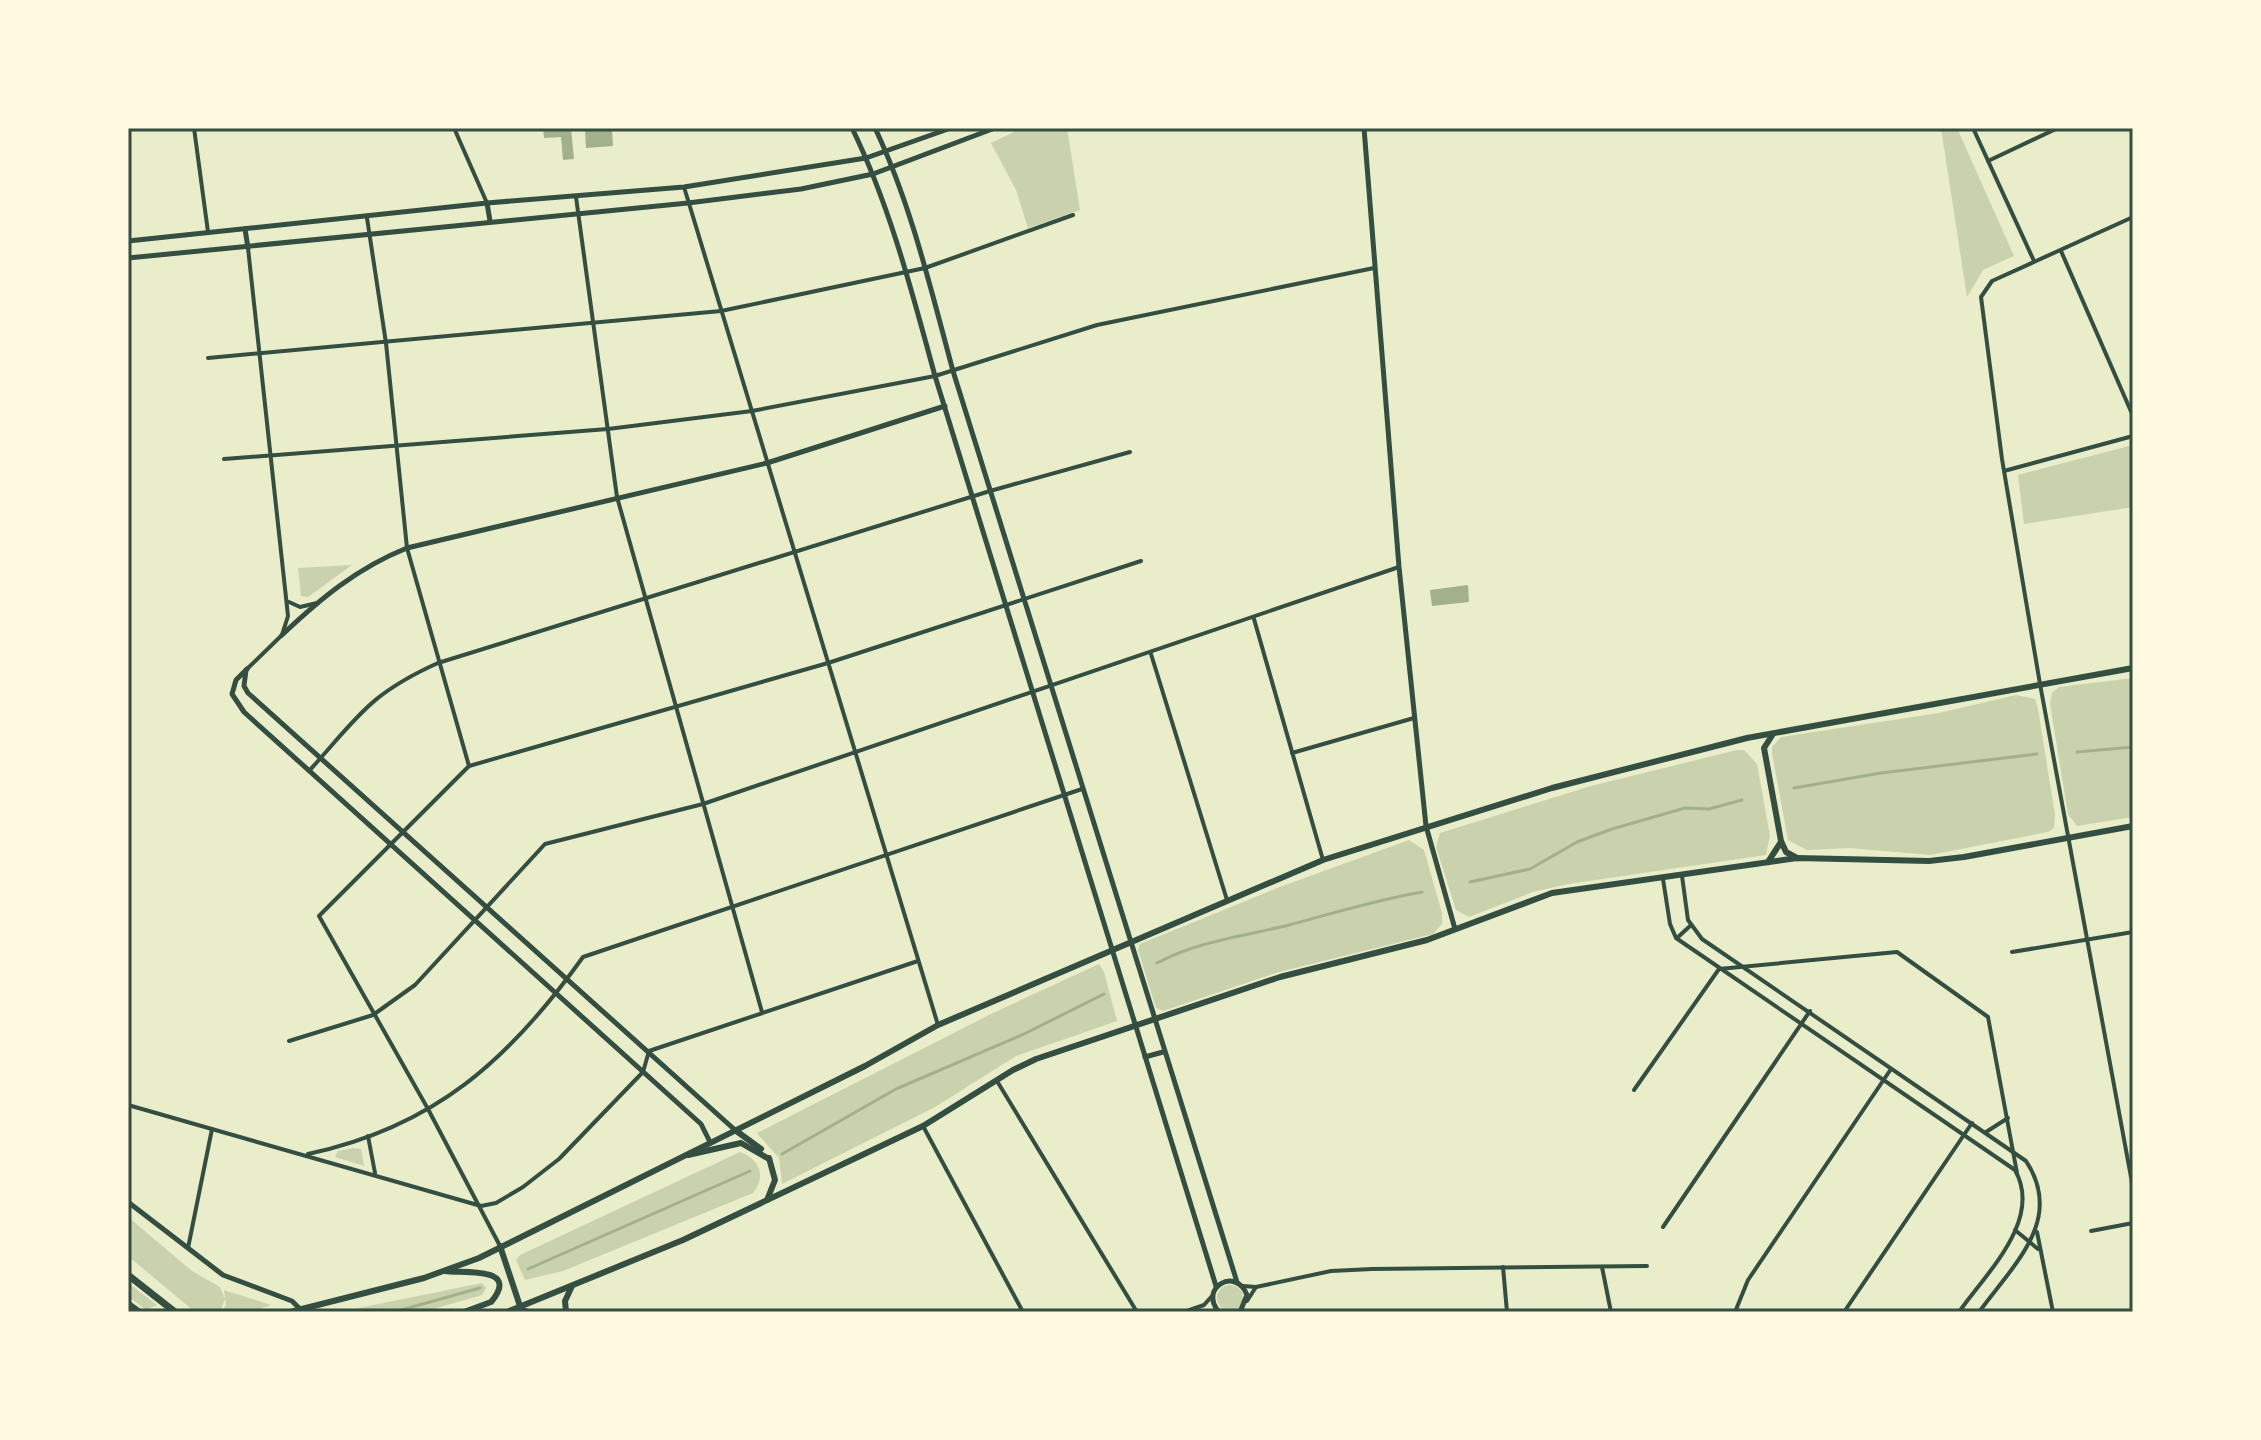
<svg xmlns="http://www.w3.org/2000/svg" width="2261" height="1440" font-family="'Public Sans',sans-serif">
<rect width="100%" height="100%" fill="#e9edc9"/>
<g fill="#cad2ad">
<polygon points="1022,128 1067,128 1080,210 1028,228 1016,190 991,143"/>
<polygon points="1941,128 1957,128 2014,256 1983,270 1967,297"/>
<polygon points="2133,445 2133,507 2024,524 2018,475"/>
<polygon points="352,565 308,597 301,596 298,568"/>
<polygon points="2133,678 2133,817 2077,826 2068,814 2050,704 2052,693 2059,687"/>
<polygon points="2016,695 2035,699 2038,709 2055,815 2054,828 2048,832 1930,855 1850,848 1807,850 1788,840 1772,753 1772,747 1781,737 1939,713"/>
<polygon points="1737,750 1744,750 1757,764 1770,836 1766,855 1568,884 1533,892 1469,917 1456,910 1436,847 1440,833 1591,786"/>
<polygon points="1409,840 1424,850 1442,913 1442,924 1433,934 1279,972 1163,1011 1156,1008 1138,950 1140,944 1280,887"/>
<polygon points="1099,964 1104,972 1117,1021 1016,1056 935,1107 782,1184 779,1158 757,1133 993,1013"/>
<polygon points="354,1148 361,1149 364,1166 335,1157 338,1151"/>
<path d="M740 1152C759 1158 767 1177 753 1193L563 1271 525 1280 516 1260 520 1255Z"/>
<polygon points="128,1217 192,1271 220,1287 225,1299 220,1312 195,1312 128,1256"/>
<polygon points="128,1283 157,1305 146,1310 128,1296"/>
<polygon points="482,1283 486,1288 482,1295 423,1312 339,1312"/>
<circle cx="1230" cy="1298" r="13"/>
<polygon points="224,1290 271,1305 250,1312 222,1312 226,1305"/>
</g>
<g fill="#a3b18a">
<polygon points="543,128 571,128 574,159 563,160 561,137 544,138"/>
<polygon points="612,130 613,146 586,148 585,131"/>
<polygon points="1468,585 1469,602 1432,606 1430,590"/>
</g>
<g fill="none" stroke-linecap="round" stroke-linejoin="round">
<g stroke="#a3b18a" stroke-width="3">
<polyline points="2077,752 2133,747"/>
<polyline points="1794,788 1881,773 2037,754"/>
<polyline points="1470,882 1530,869 1577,842 1612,829 1685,808 1709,809 1742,800"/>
<path d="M1157 963C1198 941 1245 936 1289 925 1334 913 1376 900 1422 892"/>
<polyline points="782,1154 896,1089 1024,1034 1104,994"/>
<polyline points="528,1269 750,1171"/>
<polyline points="394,1312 480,1288"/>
</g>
<g stroke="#344e41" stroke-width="4">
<polyline points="194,128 208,232"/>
<polyline points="454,128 487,203"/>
<polyline points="1973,128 2034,261"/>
<polyline points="1988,161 2058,128"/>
<polyline points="684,187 938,1025"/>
<polyline points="576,197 617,497 762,1012"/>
<polyline points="2133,217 1992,281 1981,297 2002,459 2040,684 2133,1188"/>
<polyline points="367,218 386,343 407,548 469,766"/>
<polyline points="2061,251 2133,416"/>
<polyline points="208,358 721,311 925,268 1073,215"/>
<polyline points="224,459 608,429 752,411 935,376 1097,325 1374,268"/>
<polyline points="2004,471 2133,436"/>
<polyline points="289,602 300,607 317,603"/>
<polyline points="1254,619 1323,860"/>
<polyline points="1151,654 1227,900"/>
<polyline points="247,669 282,635 288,616 248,248"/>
<polyline points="1292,753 1414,718"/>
<path d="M309 771C358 717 369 694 438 663L990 491 1130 452"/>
<path d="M1682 876 1688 920 1702 939 2026 1161C2065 1220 2013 1265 1979 1312"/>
<path d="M1663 879 1670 924 1676 938 2015 1170C2043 1220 1987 1272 1959 1312"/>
<polyline points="1677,938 1690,926"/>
<polyline points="2012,952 2133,932"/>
<polyline points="289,1041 373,1015 415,985 545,844 703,804 1399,567"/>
<polyline points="997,1081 1137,1312"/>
<polyline points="1634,1090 1719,969 1897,952 1988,1017 2017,1173"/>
<polyline points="128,1105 481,1206 496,1203 523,1187 559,1159 643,1072 649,1051 918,961"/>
<polyline points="923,1126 1023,1312"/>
<polyline points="1986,1132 2008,1118"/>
<polyline points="368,1136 375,1173"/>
<path d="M308 1154C435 1127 510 1059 583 957L1082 789"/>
<polyline points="1663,1227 1810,1011"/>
<polyline points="2015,1230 2038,1249"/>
<polyline points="2091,1231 2133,1223"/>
<polyline points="2037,1232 2053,1312"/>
<polyline points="500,1246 428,1109 319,916 469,766 828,663 1141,561"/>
<polyline points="188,1248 212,1129"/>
<polyline points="1503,1267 1507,1312"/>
<polyline points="1602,1267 1611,1312"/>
<polyline points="1243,1286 1256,1287 1331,1271 1372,1269 1647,1266"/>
<polyline points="1247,1301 1256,1287"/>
<polyline points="521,1309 533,1312"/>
<polyline points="1184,1312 1204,1305 1212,1296"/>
<polyline points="1735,1312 1748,1280 1891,1069"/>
<polyline points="1844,1312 1972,1123"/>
</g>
<g stroke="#344e41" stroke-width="5">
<polyline points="1364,128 1399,567 1426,826 1455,929"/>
<path d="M282 635C320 599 357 568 407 548L767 463 945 406"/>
<polyline points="247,669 236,680 232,694 244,712 701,1124 710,1142"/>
<polyline points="246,670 244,686 248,693 735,1130"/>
</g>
<g stroke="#344e41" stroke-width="5">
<path d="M852 128C890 206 912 292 935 376L1216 1286"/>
<path d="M875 128C911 204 931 290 953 371L1237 1282"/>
<polyline points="487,203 490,221"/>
<polyline points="245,229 248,248"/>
<polyline points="128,241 487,203 684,187 866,158 951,128"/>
<polyline points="128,258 688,203 801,189 873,174 995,128"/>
<polyline points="1145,1057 1163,1052"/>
<polyline points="128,1202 223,1275 292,1301 303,1312"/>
<path d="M1219 1312C1198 1288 1236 1266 1247 1295L1240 1312"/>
</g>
<g stroke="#344e41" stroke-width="6">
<polyline points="1773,734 1764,748 1781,841 1786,852 1797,858"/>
<polyline points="1768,862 1781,842"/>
<polyline points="735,1130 761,1149"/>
<polyline points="688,1155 741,1143 769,1159"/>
<polyline points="767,1200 775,1180 769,1158"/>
<polyline points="500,1246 521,1309"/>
<path d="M445 1271C460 1274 522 1265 491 1302L464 1312"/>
<polyline points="290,1312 424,1278 479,1258 865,1066 938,1025 1323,860 1552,788 1747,738 2133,668"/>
<polyline points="507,1312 683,1240 860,1156 923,1126 1013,1070 1036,1059 1280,977 1427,940 1552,893 1797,858 1929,861 1964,857 2133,826"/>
<polyline points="566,1312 565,1301 572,1286"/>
</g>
<g stroke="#344e41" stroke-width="7">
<polyline points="128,1275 175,1312"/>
<polyline points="128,1304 139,1312"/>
</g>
</g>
<rect width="2261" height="1440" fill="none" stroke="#fefae0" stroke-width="260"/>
<rect x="130" y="130" width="2001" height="1180" fill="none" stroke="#344e41" stroke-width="3"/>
</svg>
